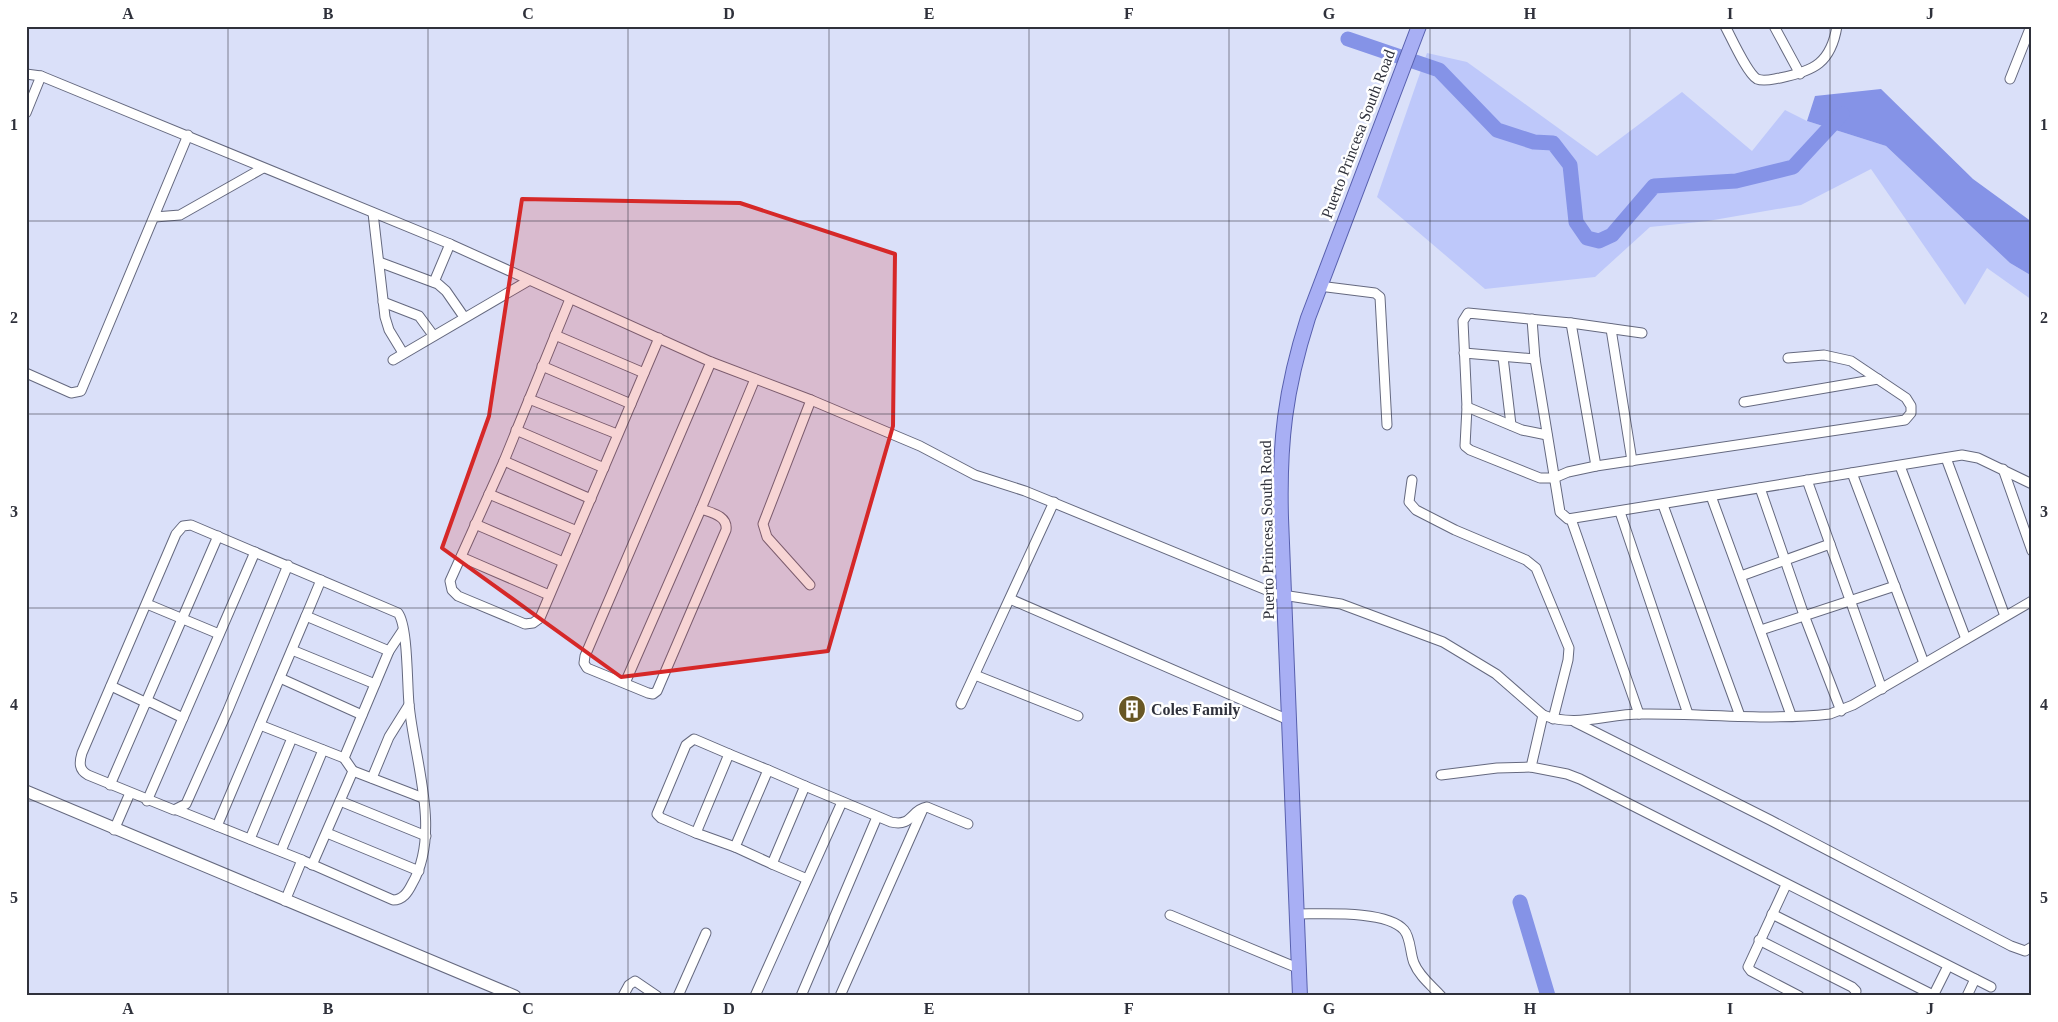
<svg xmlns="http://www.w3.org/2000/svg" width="2058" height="1022" font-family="Georgia,serif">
<rect width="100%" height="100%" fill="#dae0f9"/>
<polygon fill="#bec8fa" points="1427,53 1467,62 1597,156 1682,92 1752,151 1785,110 1807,121 1886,146 2010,263 2032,276 2032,300 1987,268 1965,305 1871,169 1801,205 1708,221 1650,227 1595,277 1485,289 1377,197"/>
<polygon fill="#8593e7" points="1881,89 1973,179 2032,222 2032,276 2010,263 1886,146 1807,121 1815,96"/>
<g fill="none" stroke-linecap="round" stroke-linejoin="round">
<g stroke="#8593e7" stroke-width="15">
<polyline points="1348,39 1439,70 1497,130 1534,142 1553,143 1570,165 1576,222 1587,238 1599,241 1612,235 1654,186 1736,181 1793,167 1842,114"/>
<polyline points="1520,902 1548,996"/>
</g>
<g stroke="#65697f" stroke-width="11">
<g id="minor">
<path d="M1725 26C1731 37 1747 73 1757 79 1764 82 1773 79 1780 78 1814 71 1831 63 1837 26"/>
<polyline points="1774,26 1800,74"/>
<polyline points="26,74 41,76 450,244 711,362 811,400 920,446 975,475 1025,491 1276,594 1341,604 1443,642 1496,674 1543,715 1531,767 1567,774 1580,779 1991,987"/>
<polyline points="2010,79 2031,26"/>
<polyline points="26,113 41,76"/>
<polyline points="373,213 385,317 389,330 403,353"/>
<polyline points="155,217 180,215 263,168"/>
<polyline points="379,262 438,284 446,291 464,317"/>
<polyline points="434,282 450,244"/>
<polyline points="1319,286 1375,293 1380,297 1387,425"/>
<polyline points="570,299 504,461 450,581 452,590 458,596 525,624 533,623 540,618 659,338"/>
<polyline points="383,302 419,316 433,335"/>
<polyline points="1532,319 1535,359 1560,512 1568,519 1962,455 1978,458 2032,484"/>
<polyline points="1571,323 1596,466"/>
<polyline points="1611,329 1632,461"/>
<polyline points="1642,333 1571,323 1468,313 1463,321 1467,407 1465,446 1470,450 1540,478 1554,478 1568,472 1596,466 1905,420 1911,413 1911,406 1906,398 1851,361 1824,355 1788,358"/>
<polyline points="555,335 644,373"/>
<polyline points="1464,353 1535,359"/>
<polyline points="1503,357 1511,425"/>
<polyline points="393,360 528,281"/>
<polyline points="542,366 631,404"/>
<polyline points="26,373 71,393 81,391 188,135"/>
<polyline points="529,399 617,434"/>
<polyline points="1744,402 1878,379"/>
<polyline points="1467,407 1522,430 1547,435"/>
<polyline points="516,430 604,468"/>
<polyline points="1946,458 2005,616"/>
<polyline points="504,461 591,499"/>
<polyline points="1900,466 1966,639"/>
<polyline points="2003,469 2032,551"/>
<polyline points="1852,473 1924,663"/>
<polyline points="1412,480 1409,502 1416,510 1455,530 1526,560 1536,568 1569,648 1568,660 1553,719"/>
<polyline points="1807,480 1882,689"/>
<polyline points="1760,488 1804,615 1841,711"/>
<polyline points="489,494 577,531"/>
<polyline points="1711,496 1791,715"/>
<polyline points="1663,505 1740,716"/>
<path d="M701 509C712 513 728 516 726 530L657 691 653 694 648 693 587 668 584 663 585 656 711 362"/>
<polyline points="1620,512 1688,714"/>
<polyline points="1571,519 1639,714"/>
<polyline points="475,524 563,562"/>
<polyline points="461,557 549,595"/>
<polyline points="1741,576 1830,544"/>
<polyline points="321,580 306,616 389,651"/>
<polyline points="810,585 767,537 763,524 811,400"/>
<polyline points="1010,599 1291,721"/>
<polyline points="147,604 219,634"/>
<polyline points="1761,630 1895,586"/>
<polyline points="292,650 375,684"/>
<polyline points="975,675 1078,716"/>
<polyline points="280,678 362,715"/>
<polyline points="625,683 701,509 755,379"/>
<polyline points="111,686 147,703"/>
<polyline points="148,701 183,718"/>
<polyline points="961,704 1054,502"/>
<path d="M1543 715C1575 728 1607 714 1640 714 1703 713 1768 721 1830 714L1853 705 2032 601"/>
<polyline points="1575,722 1770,820 2011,946 2025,951 2032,947"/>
<polyline points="260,725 344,758"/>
<polyline points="353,771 423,798"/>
<polyline points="1441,775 1497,768 1531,767"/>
<polyline points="372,778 389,737 409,705"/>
<polyline points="110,785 218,536"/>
<polyline points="147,801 255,552"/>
<polyline points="340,801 426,836"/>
<polyline points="177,810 302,860"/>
<polyline points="217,826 306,616"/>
<polyline points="114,830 130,793"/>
<polyline points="327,833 419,871"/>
<polyline points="696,833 661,818 657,814 686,745 694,739 729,754"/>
<polyline points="250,839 292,738"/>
<polyline points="735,847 696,833 729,754 768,770"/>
<polyline points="281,851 323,750"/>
<polyline points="772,864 735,847 768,770 805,786"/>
<polyline points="312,865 353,771 344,758 389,651 403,630"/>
<path d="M807 879 772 864 805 786 891 822C913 827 910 810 927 807L968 824"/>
<polyline points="1786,885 1748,967 1751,971 1799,996"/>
<path d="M285 901 302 860 393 900C403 900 408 892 412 884 442 832 414 760 409 704 407 684 408 626 398 613L191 525 183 526 176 534 82 753C79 763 79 770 88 775L174 810 186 804 228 710 288 565"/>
<path d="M1298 914C1323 914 1387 910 1404 930 1411 938 1410 954 1414 963 1419 976 1432 986 1441 996"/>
<polyline points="1772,914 1933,995"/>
<polyline points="1170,915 1300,969"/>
<polyline points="1759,940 1852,987 1856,991 1855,996"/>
<polyline points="623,996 629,985 635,981 657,996"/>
<polyline points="678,996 706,933"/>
<polyline points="755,996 842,802"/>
<polyline points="801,996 877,817"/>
<polyline points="840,996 923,809"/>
<polyline points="1933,996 1948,966"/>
<polyline points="1967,996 1975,979"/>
</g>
</g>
<g stroke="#65697f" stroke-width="13">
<polyline id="tertiary" points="26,791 515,996"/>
</g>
<g stroke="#5860ae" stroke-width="16">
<path id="primary" d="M1300 996 1281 518C1279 443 1285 390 1308 318L1419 26"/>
</g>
<use href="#minor" stroke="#fff" stroke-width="9"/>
<use href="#tertiary" stroke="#fff" stroke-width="11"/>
<use href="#primary" stroke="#a8aff4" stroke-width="14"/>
</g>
<path fill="#d62828" fill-opacity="0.2" stroke="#d62828" stroke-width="4" stroke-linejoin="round" d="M522 199 740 203 895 254 893 426 828 651 621 677 442 548 489 416Z"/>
<path fill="none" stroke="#2f313b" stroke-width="1" stroke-opacity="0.55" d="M228 26V996M428 26V996M628 26V996M829 26V996M1029 26V996M1229 26V996M1430 26V996M1630 26V996M1830 26V996M26 221H2032M26 414H2032M26 608H2032M26 801H2032"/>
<defs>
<g id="building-disc" transform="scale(1.4375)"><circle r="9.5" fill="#685724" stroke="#fff"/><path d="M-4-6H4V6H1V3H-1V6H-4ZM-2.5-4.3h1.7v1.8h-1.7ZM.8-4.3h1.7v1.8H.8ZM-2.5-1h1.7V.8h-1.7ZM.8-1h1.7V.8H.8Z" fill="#fff"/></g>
</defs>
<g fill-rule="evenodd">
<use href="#building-disc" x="1132" y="709"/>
</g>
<g text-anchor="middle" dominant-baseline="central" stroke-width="5" stroke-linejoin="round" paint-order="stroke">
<g font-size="16" fill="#2f313b" stroke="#fff">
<text transform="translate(1358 134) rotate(-69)">Puerto Princesa South Road</text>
<text transform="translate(1267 530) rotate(-91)">Puerto Princesa South Road</text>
</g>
<g font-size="16" font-weight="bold" fill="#2f313b" stroke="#fff" text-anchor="start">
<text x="1151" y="709">Coles Family</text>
</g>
</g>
<rect width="2058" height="1022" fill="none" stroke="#ffffff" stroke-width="55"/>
<rect x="28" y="28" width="2002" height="966" fill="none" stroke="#2f313b" stroke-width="2"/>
<g font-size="16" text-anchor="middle" font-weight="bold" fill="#2f313b">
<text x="128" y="19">A</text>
<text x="328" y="19">B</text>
<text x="528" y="19">C</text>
<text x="729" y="19">D</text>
<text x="929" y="19">E</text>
<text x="1129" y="19">F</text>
<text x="1329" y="19">G</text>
<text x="1530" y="19">H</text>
<text x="1730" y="19">I</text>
<text x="1930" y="19">J</text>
<text x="14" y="130">1</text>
<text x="2044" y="130">1</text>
<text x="14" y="323">2</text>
<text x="2044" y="323">2</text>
<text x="14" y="517">3</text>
<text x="2044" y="517">3</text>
<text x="14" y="710">4</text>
<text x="2044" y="710">4</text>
<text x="14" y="903">5</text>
<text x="2044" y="903">5</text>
<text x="128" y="1014">A</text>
<text x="328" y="1014">B</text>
<text x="528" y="1014">C</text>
<text x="729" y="1014">D</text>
<text x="929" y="1014">E</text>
<text x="1129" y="1014">F</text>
<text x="1329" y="1014">G</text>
<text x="1530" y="1014">H</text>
<text x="1730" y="1014">I</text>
<text x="1930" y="1014">J</text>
</g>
</svg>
